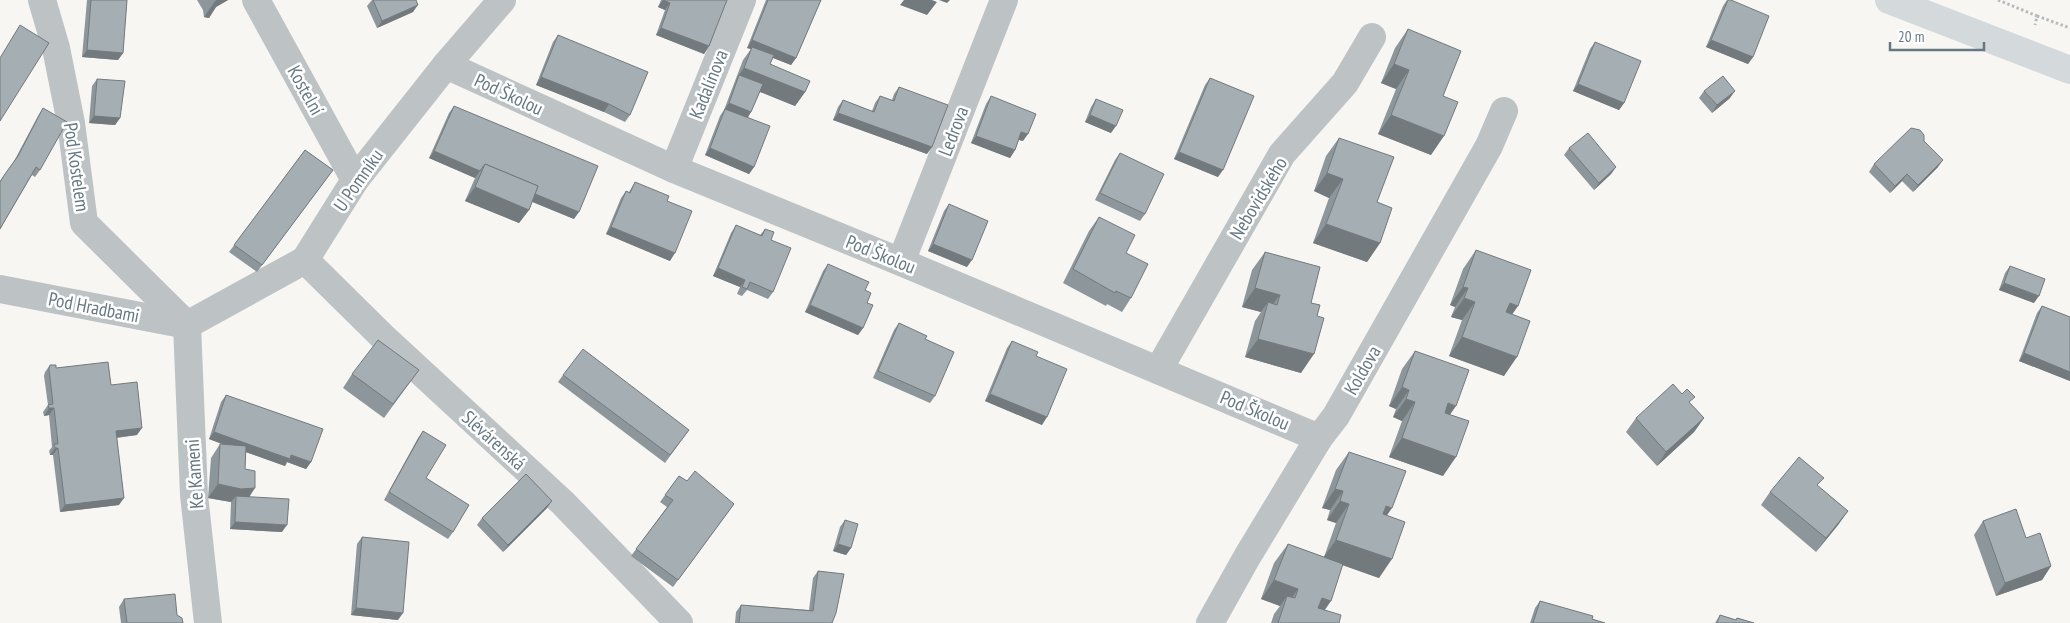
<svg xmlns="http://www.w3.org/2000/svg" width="2070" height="623" font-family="'PT Sans Narrow',sans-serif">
<rect width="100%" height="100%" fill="#f7f6f3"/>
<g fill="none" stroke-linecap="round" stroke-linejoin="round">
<g stroke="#b8bbbd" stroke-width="3" stroke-dasharray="2.5 2.5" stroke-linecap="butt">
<polyline points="1998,0 2037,16 2035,25"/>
<polyline points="2037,16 2070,28"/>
</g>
<g stroke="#bdc2c5" stroke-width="28">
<polyline points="42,0 56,48 71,123 84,223 187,325"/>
<polyline points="256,0 355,180"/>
<polyline points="446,65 674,169 901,262 1319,438"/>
<polyline points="674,169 742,0"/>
<polyline points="305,260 382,336 563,503 679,623"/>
<polyline points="901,262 1004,0"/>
<polyline points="0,289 187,325"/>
<polyline points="187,325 305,260 355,180 446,65 502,0"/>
<polyline points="187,325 194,495 208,623"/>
<polyline points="1159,369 1282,154 1345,83 1372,37"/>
<polyline points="1210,623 1247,557 1319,438 1336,416 1489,146 1504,111"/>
</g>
<polyline stroke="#d4d9dc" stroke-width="28" points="1889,0 2070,70"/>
</g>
<g fill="#8d969a">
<polygon points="87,0 127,0 123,53 118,60 82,57"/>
<polygon points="197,0 228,0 216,7 209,18 204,17 203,10"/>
<polygon points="372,0 416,0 413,12 377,28 367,6"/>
<polygon points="661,0 727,0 709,46 704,54 656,35 665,10 658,7"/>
<polygon points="766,0 821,0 796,58 791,65 773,58 770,64 805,92 795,106 760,92 748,118 754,167 749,174 705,155 720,116 724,110 743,60 751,49 747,48"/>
<polygon points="1727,0 1753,57 1748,64 1706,47 1723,6"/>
<polygon points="1408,29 1443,96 1431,155 1378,134 1396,89 1381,83 1395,48"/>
<polygon points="558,35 630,115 625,122 604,112 536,85 553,42"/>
<polygon points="1595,42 1624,103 1619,110 1573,91 1590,49"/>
<polygon points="1210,78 1218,177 1174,159 1205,85"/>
<polygon points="97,79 120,118 115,125 89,123 92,86"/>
<polygon points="899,87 927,154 833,120 838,107 843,100 872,111 875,103 880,96 892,100 894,94"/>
<polygon points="1704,91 1730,98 1712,113 1699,98"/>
<polygon points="991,96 1023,141 1019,140 1015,150 1010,158 971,143 986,104"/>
<polygon points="1096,99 1111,133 1085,122 1091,107"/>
<polygon points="454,106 574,219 532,202 529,210 519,223 465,201 475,178 429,158 449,113"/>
<polygon points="43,108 40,170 35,177 32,175 0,229 0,181 13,163 38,116"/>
<polygon points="1339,138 1377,202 1380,243 1367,262 1313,243 1329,198 1314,191 1326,156"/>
<polygon points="1569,148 1616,167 1611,174 1594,190 1564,155"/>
<polygon points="305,150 333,170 257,272 229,252"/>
<polygon points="1120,153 1145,214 1140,221 1095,200 1115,160"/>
<polygon points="1874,164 1938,167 1913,192 1902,181 1890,193 1869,172"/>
<polygon points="635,182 667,201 670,261 606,234 621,198 626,191 629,192"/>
<polygon points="949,204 967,267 928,251 944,211"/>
<polygon points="1099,217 1126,253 1131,298 1122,312 1107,304 1106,306 1063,283 1089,231"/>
<polygon points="736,225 760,235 765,229 771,240 773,292 768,299 747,290 742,296 737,294 740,287 713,276 731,233"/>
<polygon points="1476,250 1512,314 1504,376 1449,356 1462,320 1451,317 1455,307 1450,305 1463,269"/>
<polygon points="1265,252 1311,303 1301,373 1245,357 1255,321 1261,312 1242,307 1252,270"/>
<polygon points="828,264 865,290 867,303 863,328 858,335 805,312 823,271"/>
<polygon points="2010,266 2034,303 1999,290 2005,273"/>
<polygon points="2042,306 2070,317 2070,381 2019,361 2037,313"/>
<polygon points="899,323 925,339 935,396 930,403 873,378 894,330"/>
<polygon points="1012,341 1036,356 1042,425 985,401 1007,348"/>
<polygon points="1415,351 1450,415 1443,476 1389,457 1402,421 1393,417 1396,409 1389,406 1402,369"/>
<polygon points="50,365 56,368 111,385 137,435 117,438 119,505 60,512 53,455 50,455 49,451 52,447 49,415 44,416 43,412 48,405 44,376 45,372"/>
<polygon points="419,370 384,418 343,388 352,374"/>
<polygon points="563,375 689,430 665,463 558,382"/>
<polygon points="226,395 311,462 306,469 287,462 285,466 246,452 245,469 250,497 282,532 230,529 231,502 208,498 211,458 220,444 224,445 209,439 221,402"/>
<polygon points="1690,403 1704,418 1694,432 1657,466 1626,432 1636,418"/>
<polygon points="423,431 426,478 453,532 448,539 384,500 418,438"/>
<polygon points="1349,452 1387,516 1379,578 1342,565 1324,610 1339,623 1271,623 1274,614 1280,606 1261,599 1274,563 1288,544 1324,557 1336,523 1327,520 1330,510 1322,508 1336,470"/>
<polygon points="679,476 687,481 734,504 673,587 631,556 667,507 660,502"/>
<polygon points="1818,486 1848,511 1838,525 1816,552 1761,505 1770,492"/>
<polygon points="547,508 503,552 477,525 482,518"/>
<polygon points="845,520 851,548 846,555 833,551 840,527"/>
<polygon points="1983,521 2026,538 2051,566 2042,580 1996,596 1974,535"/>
<polygon points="362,537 398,620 351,615 357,544"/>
<polygon points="818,571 832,623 735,623 736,612 741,605 809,610 813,578"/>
<polygon points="124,599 177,615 183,623 121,623 119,607"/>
<polygon points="1540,601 1592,619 1605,623 1530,623 1535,608"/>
<polygon points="1720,615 1736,620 1737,618 1754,623 1715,623"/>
</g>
<g fill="#737a7d">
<polygon points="216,0 228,0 216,7 209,18 204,17"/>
<polygon points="663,0 670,3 665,10 658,7"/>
<polygon points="904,0 932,0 937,2 927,15 900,5"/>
<polygon points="939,0 950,0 947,3"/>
<polygon points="418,5 413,12 377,28 382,21"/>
<polygon points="661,28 709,46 704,54 656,35"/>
<polygon points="752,40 796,58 791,65 751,49 752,47 751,49 747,48"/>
<polygon points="1711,40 1753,57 1748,64 1706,47"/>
<polygon points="87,50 123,53 118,60 82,57"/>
<polygon points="1394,64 1409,70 1396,89 1381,83"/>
<polygon points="744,68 805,92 795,106 736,82 739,75"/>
<polygon points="541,77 609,104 604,112 536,85"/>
<polygon points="1578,84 1624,103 1619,110 1573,91"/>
<polygon points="1735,91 1730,98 1712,113 1717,105"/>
<polygon points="729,103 751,112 746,119 724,110"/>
<polygon points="838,113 932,147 927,154 833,120"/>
<polygon points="1090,115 1116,126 1111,133 1085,122"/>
<polygon points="1391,115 1444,136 1431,155 1378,134"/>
<polygon points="94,116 120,118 115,125 89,123"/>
<polygon points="1021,132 1028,134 1023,141 1016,139"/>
<polygon points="976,136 1015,150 1010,158 971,143"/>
<polygon points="710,148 754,167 749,174 705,155"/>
<polygon points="434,151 480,171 475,178 429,158"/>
<polygon points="1179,152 1223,170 1218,177 1174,159"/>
<polygon points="1943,160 1938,167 1913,192 1918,185"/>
<polygon points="1616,167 1611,174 1594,190 1599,183"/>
<polygon points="482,171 579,212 574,219 478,179"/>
<polygon points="1327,173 1343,179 1329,198 1314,191"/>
<polygon points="1907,174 1902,181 1890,193 1895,186"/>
<polygon points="475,187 529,210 519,223 465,201"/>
<polygon points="1326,224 1380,243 1367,262 1313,243"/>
<polygon points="611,227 675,253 670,261 606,234"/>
<polygon points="933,244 972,260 967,267 928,251"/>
<polygon points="718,268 745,280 740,287 713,276"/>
<polygon points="2004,283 2039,296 2034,303 1999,290"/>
<polygon points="1463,287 1468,288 1455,307 1450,305"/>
<polygon points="1255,288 1280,295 1266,313 1268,302 1261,312 1242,307"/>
<polygon points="1464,298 1475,302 1462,320 1451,317"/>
<polygon points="1510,303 1518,306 1505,325 1497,322"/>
<polygon points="810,305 863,328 858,335 805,312"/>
<polygon points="1462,337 1517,357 1504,376 1449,356"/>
<polygon points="1258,339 1314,354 1301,373 1245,357"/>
<polygon points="2024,353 2070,372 2070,381 2019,361"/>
<polygon points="1402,387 1409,390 1396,409 1389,406"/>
<polygon points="990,394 1047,417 1042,425 985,401"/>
<polygon points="1406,399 1415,402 1402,421 1393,417"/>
<polygon points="1448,403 1456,406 1443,425 1435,422"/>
<polygon points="49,408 54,408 49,415 44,416"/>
<polygon points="1704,418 1694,432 1657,466 1666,452"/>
<polygon points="142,428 137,435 111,438 116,431"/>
<polygon points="214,432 291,455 311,462 306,469 287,462 285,466 209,439"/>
<polygon points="1402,438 1456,457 1443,476 1389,457"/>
<polygon points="55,448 58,448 53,455 50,455"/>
<polygon points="218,484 255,488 246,502 236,496 231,502 208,498"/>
<polygon points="1335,489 1343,491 1330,510 1322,508"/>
<polygon points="124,498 119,505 60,512 65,505"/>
<polygon points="552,501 547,508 503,552 508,545"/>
<polygon points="1340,501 1349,504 1336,523 1327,520"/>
<polygon points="1386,506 1392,508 1379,527 1373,524"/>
<polygon points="1848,511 1838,525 1816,552 1826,538"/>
<polygon points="235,522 287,525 282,532 230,529"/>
<polygon points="1336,540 1392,559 1379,578 1323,558"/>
<polygon points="838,544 851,548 846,555 833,551"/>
<polygon points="2051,566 2042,580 1996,596 2005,583"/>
<polygon points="1274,580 1298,589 1285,608 1287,596 1280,606 1261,599"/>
<polygon points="1322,598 1331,601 1318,620 1308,617"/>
<polygon points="356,608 403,613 398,620 351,615"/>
</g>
<g fill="#a4aeb3" stroke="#737a7d">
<polygon points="91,0 127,0 123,53 87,50"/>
<polygon points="373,0 416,0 418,5 382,21"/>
<polygon points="663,0 727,0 709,46 661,28 670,3"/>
<polygon points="768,0 821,0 796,58 752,40"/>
<polygon points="1728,0 1731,0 1769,16 1753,57 1711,40"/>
<polygon points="20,25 49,43 0,121 0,58"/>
<polygon points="1408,29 1461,51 1443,96 1458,102 1444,136 1391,115 1409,70 1394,64"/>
<polygon points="558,35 648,72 630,115 609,104 541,77"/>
<polygon points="1595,42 1641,61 1624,103 1578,84"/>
<polygon points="752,47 774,55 770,64 810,81 805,92 744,68"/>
<polygon points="739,75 763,84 751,112 729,103"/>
<polygon points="1723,76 1735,91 1717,105 1704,91"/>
<polygon points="1210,78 1254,96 1223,170 1179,152"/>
<polygon points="97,79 125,81 120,118 94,116"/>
<polygon points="899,87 948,105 932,147 838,113 843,100 874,112 880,96 894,101"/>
<polygon points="991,96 1036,114 1028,134 1021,132 1015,150 976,136"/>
<polygon points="1096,99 1123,110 1116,126 1090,115"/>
<polygon points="454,106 598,166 579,212 535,194 538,186 485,164 480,171 434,151"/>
<polygon points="43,108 67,122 40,170 36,167 0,229 0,182 5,174 18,156"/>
<polygon points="725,109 770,126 754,167 710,148"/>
<polygon points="1911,128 1920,130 1924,135 1924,141 1943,160 1918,185 1907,174 1895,186 1874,164"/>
<polygon points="1588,133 1616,167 1599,183 1569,148"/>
<polygon points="1339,138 1394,157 1377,202 1392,208 1380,243 1326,224 1343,179 1327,173"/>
<polygon points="305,150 333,170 262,265 234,245"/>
<polygon points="1120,153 1164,174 1145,214 1100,193"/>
<polygon points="485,164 538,186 529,210 475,187"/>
<polygon points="635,182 669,196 667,201 692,211 675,253 611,227 626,191 630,193"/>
<polygon points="949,204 988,221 972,260 933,244"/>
<polygon points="1099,217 1135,235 1126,253 1148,264 1131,298 1116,291 1115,293 1073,269"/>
<polygon points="736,225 762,236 765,229 774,232 771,240 791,248 773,292 750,282 747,289 742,287 745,280 718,268"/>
<polygon points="1476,250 1531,270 1518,306 1510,303 1506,312 1530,321 1517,357 1462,337 1475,302 1464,298 1468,288 1463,287"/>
<polygon points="1265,252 1320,267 1311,303 1320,305 1317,316 1324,318 1314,354 1258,339 1268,302 1277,305 1280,295 1255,288"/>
<polygon points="828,264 869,282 865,290 871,293 867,303 873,305 863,328 810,305"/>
<polygon points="2010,266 2045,279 2039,296 2004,283"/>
<polygon points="2042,306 2070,317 2070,372 2024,353"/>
<polygon points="899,323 927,336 925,339 954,352 935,396 878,371"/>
<polygon points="378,340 419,370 393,404 352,374"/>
<polygon points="1012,341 1038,352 1036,356 1067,369 1047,417 990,394"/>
<polygon points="583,349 689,430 670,455 563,375"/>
<polygon points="1415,351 1469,370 1456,406 1448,403 1445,413 1469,421 1456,457 1402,438 1415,402 1406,399 1409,390 1402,387"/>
<polygon points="108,362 111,385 137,382 142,428 116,431 124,498 65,505 58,448 55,448 54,444 58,444 54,408 49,408 48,405 53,404 49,369 50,365 56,365 56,368"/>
<polygon points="1673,384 1682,394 1687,389 1695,397 1689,402 1704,418 1666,452 1636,418"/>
<polygon points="226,395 323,429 311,462 291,455 290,459 214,432"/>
<polygon points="423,431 446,445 426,478 469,505 453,532 389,492"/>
<polygon points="220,444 246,446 245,469 255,471 255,488 241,489 218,484"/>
<polygon points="1349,452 1406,471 1392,508 1386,506 1383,514 1405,522 1392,559 1336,540 1349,504 1340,501 1343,491 1335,489"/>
<polygon points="1799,457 1824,478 1817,485 1848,511 1826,538 1770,492"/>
<polygon points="695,471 734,504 678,580 636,549 673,500 665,495 679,476 687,481"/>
<polygon points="526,474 552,501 508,545 482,518"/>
<polygon points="236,496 289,499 287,525 235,522"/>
<polygon points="2016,509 2026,538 2040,533 2051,566 2005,583 1983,521"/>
<polygon points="845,520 858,524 851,548 838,544"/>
<polygon points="362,537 409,542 403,613 356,608"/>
<polygon points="1288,544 1343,564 1331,601 1322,598 1318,608 1341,615 1339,623 1278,623 1287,596 1295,598 1298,589 1274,580"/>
<polygon points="818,571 844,574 836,613 832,623 739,623 741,605 813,611"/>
<polygon points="175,594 177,615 182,618 183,623 127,623 124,599"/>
<polygon points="1540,601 1593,616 1592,619 1605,623 1533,623"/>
<polygon points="1720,615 1736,620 1737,618 1754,623 1717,623"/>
</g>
<g text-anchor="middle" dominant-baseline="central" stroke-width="5" stroke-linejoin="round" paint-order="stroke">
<g font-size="19" fill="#667983" stroke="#fff">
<text transform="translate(708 84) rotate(-68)">Kadalínova</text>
<text transform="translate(306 90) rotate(61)">Kostelní</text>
<text transform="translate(509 94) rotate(25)">Pod Školou</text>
<text transform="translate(953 131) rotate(-69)">Ledrova</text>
<text transform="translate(77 167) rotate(82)">Pod Kostelem</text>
<text transform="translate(358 180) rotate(-55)">U Pomníku</text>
<text transform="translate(1258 198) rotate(-59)">Nebovidského</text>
<text transform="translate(881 254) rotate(22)">Pod Školou</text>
<text transform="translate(94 307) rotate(11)">Pod Hradbami</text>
<text transform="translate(1362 370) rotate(-60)">Koldova</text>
<text transform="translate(1255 410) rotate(23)">Pod Školou</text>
<text transform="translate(494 440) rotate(42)">Slévárenská</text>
<text transform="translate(194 474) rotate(-94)">Ke Kameni</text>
</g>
</g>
<path d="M1890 42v8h94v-8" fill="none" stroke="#667983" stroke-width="2.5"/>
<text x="1898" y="42" font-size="15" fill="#667983" stroke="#ffffff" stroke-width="4" paint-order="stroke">20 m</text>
</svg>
